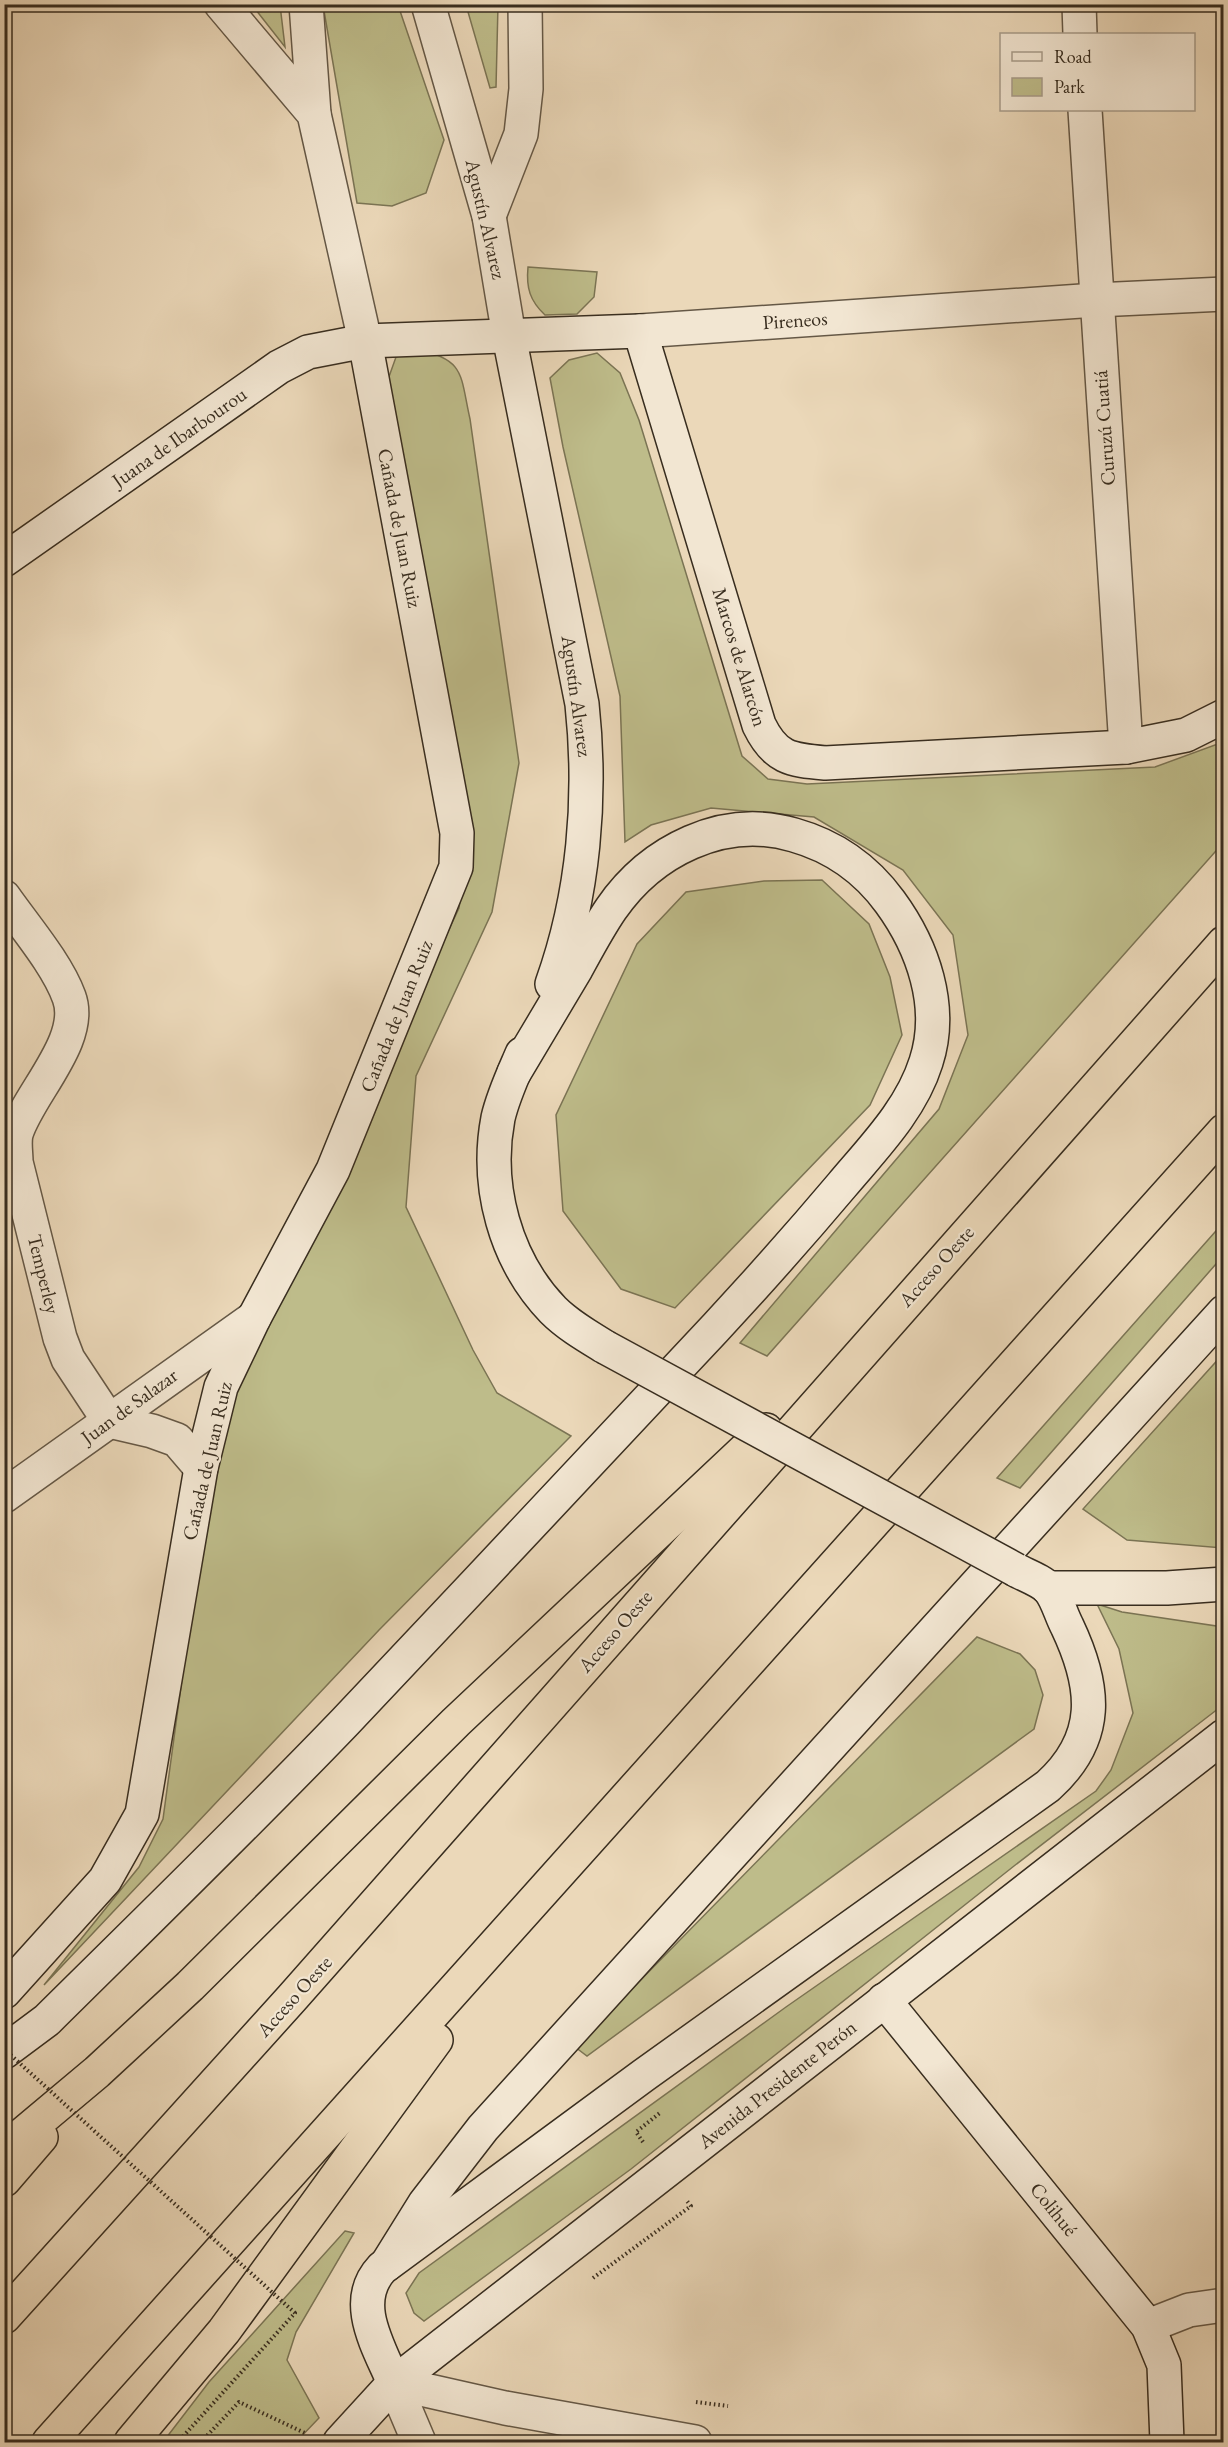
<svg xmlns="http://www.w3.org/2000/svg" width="1228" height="2447" font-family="'EB Garamond',serif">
<rect width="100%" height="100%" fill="#ebd8b9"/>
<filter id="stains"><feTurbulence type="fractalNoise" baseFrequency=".00333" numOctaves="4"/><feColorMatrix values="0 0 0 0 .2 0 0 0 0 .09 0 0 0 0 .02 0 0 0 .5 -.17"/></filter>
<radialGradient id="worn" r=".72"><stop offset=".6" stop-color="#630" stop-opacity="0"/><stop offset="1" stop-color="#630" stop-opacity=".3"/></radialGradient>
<g fill="#bebc8a" stroke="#7b7454" stroke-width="1.5">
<polygon points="252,5 280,5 285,47"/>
<polygon points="323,5 398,5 444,140 426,193 392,206 357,203"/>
<polygon points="466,5 498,5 496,87 490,88"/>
<path d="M528 267 597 272 594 297 577 314 545 315C530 301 526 288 528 267Z"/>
<path d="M417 349C466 360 460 375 470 419L519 763 492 912 416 1076 406 1207 473 1350 497 1393 571 1436 379 1630 44 1985 139 1867 163 1819 216 1428 459 908 467 853 386 385 396 357Z"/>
<polygon points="597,353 620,373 639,420 742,756 768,779 807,784 1155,767 1223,742 1223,843 767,1356 740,1343 939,1109 968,1035 953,935 903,870 814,817 711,808 651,825 625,842 620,696 563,447 550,378 569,360"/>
<polygon points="822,880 869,924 890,977 902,1035 870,1105 675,1308 621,1289 563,1211 556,1115 637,944 686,892 764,881"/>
<polygon points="1223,1223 1223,1256 1020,1488 997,1478"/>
<polygon points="1223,1354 1223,1548 1127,1540 1083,1509"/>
<polygon points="1097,1604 1122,1612 1223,1627 1223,1705 1014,1866 631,2169 424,2321 414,2313 406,2293 419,2273 786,2007 1096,1791 1111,1770 1133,1713 1119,1649"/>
<polygon points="977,1637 1020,1654 1035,1670 1043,1695 1034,1729 587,2056 575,2047"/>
<polygon points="345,2231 354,2233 296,2332 287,2360 319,2418 296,2442 163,2442 209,2382"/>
</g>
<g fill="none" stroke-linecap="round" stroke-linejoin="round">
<g stroke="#655846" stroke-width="36">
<g id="street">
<polyline points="221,4 314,114 365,341"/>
<polyline points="306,4 314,114"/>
<polyline points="428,4 489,216 509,336"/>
<polyline points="1079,4 1080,34"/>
<polyline points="1085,110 1126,747"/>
<polyline points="489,216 521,134 526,89 525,4"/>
<polyline points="640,331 1096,300 1224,294"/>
<path d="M4 897C25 927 57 964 69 997 85 1040 28 1094 16 1134 14 1143 16 1153 16 1162L60 1338 68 1359 109 1421 152 1431 177 1440 201 1468"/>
<polyline points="4,1496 254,1318"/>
<polyline points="1148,2326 1189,2310 1224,2305"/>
<polyline points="394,2383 505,2408 695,2442"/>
<polyline points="394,2383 419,2442"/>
</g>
</g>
<g stroke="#382d1f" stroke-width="36">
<g id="secondary">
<path d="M509 336 582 704C592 797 584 895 552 984"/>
<path d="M4 560 279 367 308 352 365 341 640 331 759 725C775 758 790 760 825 763L1126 747 1186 735 1224 716"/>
<path d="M522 1054C513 1075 503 1096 498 1118 485 1186 505 1260 553 1310 568 1325 587 1336 605 1347"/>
<polyline points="1048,1588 1167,1588 1224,1584"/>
<polyline points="4,1992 105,1880 142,1814 201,1468 221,1387 254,1318 333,1170 456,867 457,833 365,341"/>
<polyline points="884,2000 1148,2326 1164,2365 1167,2442"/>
<path d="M4 2052 47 2020C147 1921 248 1823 345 1722 455 1606 565 1488 674 1372 732 1311 788 1249 842 1185 873 1148 911 1110 926 1062 944 1007 923 947 890 902 866 869 833 846 794 835 723 814 651 851 611 909 598 928 587 949 576 969 555 1004 535 1038 514 1073"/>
<polyline points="387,2264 425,2203 483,2128 1224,1312"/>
<path d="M394 2383C379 2347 350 2302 382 2268L644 2075 1048 1786C1101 1738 1096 1687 1067 1626 1061 1615 1057 1598 1049 1589 1042 1581 1025 1575 1016 1570"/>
<polyline points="340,2442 394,2383 1224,1736"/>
</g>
</g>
<g stroke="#382d1f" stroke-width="36">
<g id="highway">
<polyline points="4,2150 97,2072 190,1986 456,1722 766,1430"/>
<polyline points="4,2180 41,2137"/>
<polyline points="4,2317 292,1998 1224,943"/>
<polyline points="49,2442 1224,1131"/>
<polyline points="131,2442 224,2331 436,2040"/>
</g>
</g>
<g stroke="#382d1f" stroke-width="4" stroke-dasharray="1.5 3" stroke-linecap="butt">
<polyline points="643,2142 636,2132 661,2112"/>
<polyline points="593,2278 691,2206 687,2201"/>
<polyline points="696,2402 728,2406"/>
<polyline points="201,2442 239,2402 305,2433"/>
</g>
<use href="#street" stroke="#f2e6d2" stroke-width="33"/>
<use href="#secondary" stroke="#f2e6d2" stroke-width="33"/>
<use href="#highway" stroke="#ebd8b9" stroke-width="33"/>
<g stroke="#382d1f" stroke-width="36" stroke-linecap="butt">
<polyline id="secondary-bridge" points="605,1347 1016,1570"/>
</g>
<polyline stroke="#382d1f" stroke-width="4" stroke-dasharray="1.5 3" stroke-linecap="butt" points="4,2049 295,2313 178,2442"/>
<use href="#secondary-bridge" stroke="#f2e6d2" stroke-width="33"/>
</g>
<g text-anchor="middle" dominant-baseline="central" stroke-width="4.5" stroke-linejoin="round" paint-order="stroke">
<g font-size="20" fill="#382d1f" stroke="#f2e6d2">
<text transform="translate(486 219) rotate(77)">Agustín Alvarez</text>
<text transform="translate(795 320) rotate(-4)">Pireneos</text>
<text transform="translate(1104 428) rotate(-94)">Curuzú Cuatiá</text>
<text transform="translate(179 437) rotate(-35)">Juana de Ibarbourou</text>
<text transform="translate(400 528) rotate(79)">Cañada de Juan Ruiz</text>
<text transform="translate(740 657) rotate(73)">Marcos de Alarcón</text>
<text transform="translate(577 696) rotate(82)">Agustín Alvarez</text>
<text transform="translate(396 1016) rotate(-68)">Cañada de Juan Ruiz</text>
<text transform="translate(936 1266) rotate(-48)">Acceso Oeste</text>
<text transform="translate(44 1274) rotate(76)">Temperley</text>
<text transform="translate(129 1406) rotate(-36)">Juan de Salazar</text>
<text transform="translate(207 1461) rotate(-77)">Cañada de Juan Ruiz</text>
<text transform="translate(615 1631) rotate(-49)">Acceso Oeste</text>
<text transform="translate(294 1996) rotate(-48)">Acceso Oeste</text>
<text transform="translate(777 2084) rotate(-38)">Avenida Presidente Perón</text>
<text transform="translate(1054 2209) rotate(51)">Colihué</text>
</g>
</g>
<rect width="1228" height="2447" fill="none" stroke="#ebd8b9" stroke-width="24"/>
<rect x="6" y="6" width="1216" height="2435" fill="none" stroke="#382d1f" stroke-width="3"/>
<rect x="12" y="12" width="1204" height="2423" fill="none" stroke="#382d1f" stroke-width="1.5"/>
<rect x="1000" y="33" width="195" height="78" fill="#f2e6d2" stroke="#a89c8a" stroke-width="1.5"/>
<rect x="1012" y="52" width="30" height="9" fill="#f2e6d2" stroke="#a89c8a" stroke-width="1.5"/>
<text x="1054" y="63" font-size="18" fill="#382d1f">Road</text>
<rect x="1012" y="78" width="30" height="18" fill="#bebc8a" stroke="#a89c8a" stroke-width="1.5"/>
<text x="1054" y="93" font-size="18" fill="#382d1f">Park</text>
<rect width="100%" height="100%" filter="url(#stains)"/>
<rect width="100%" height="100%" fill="url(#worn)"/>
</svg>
